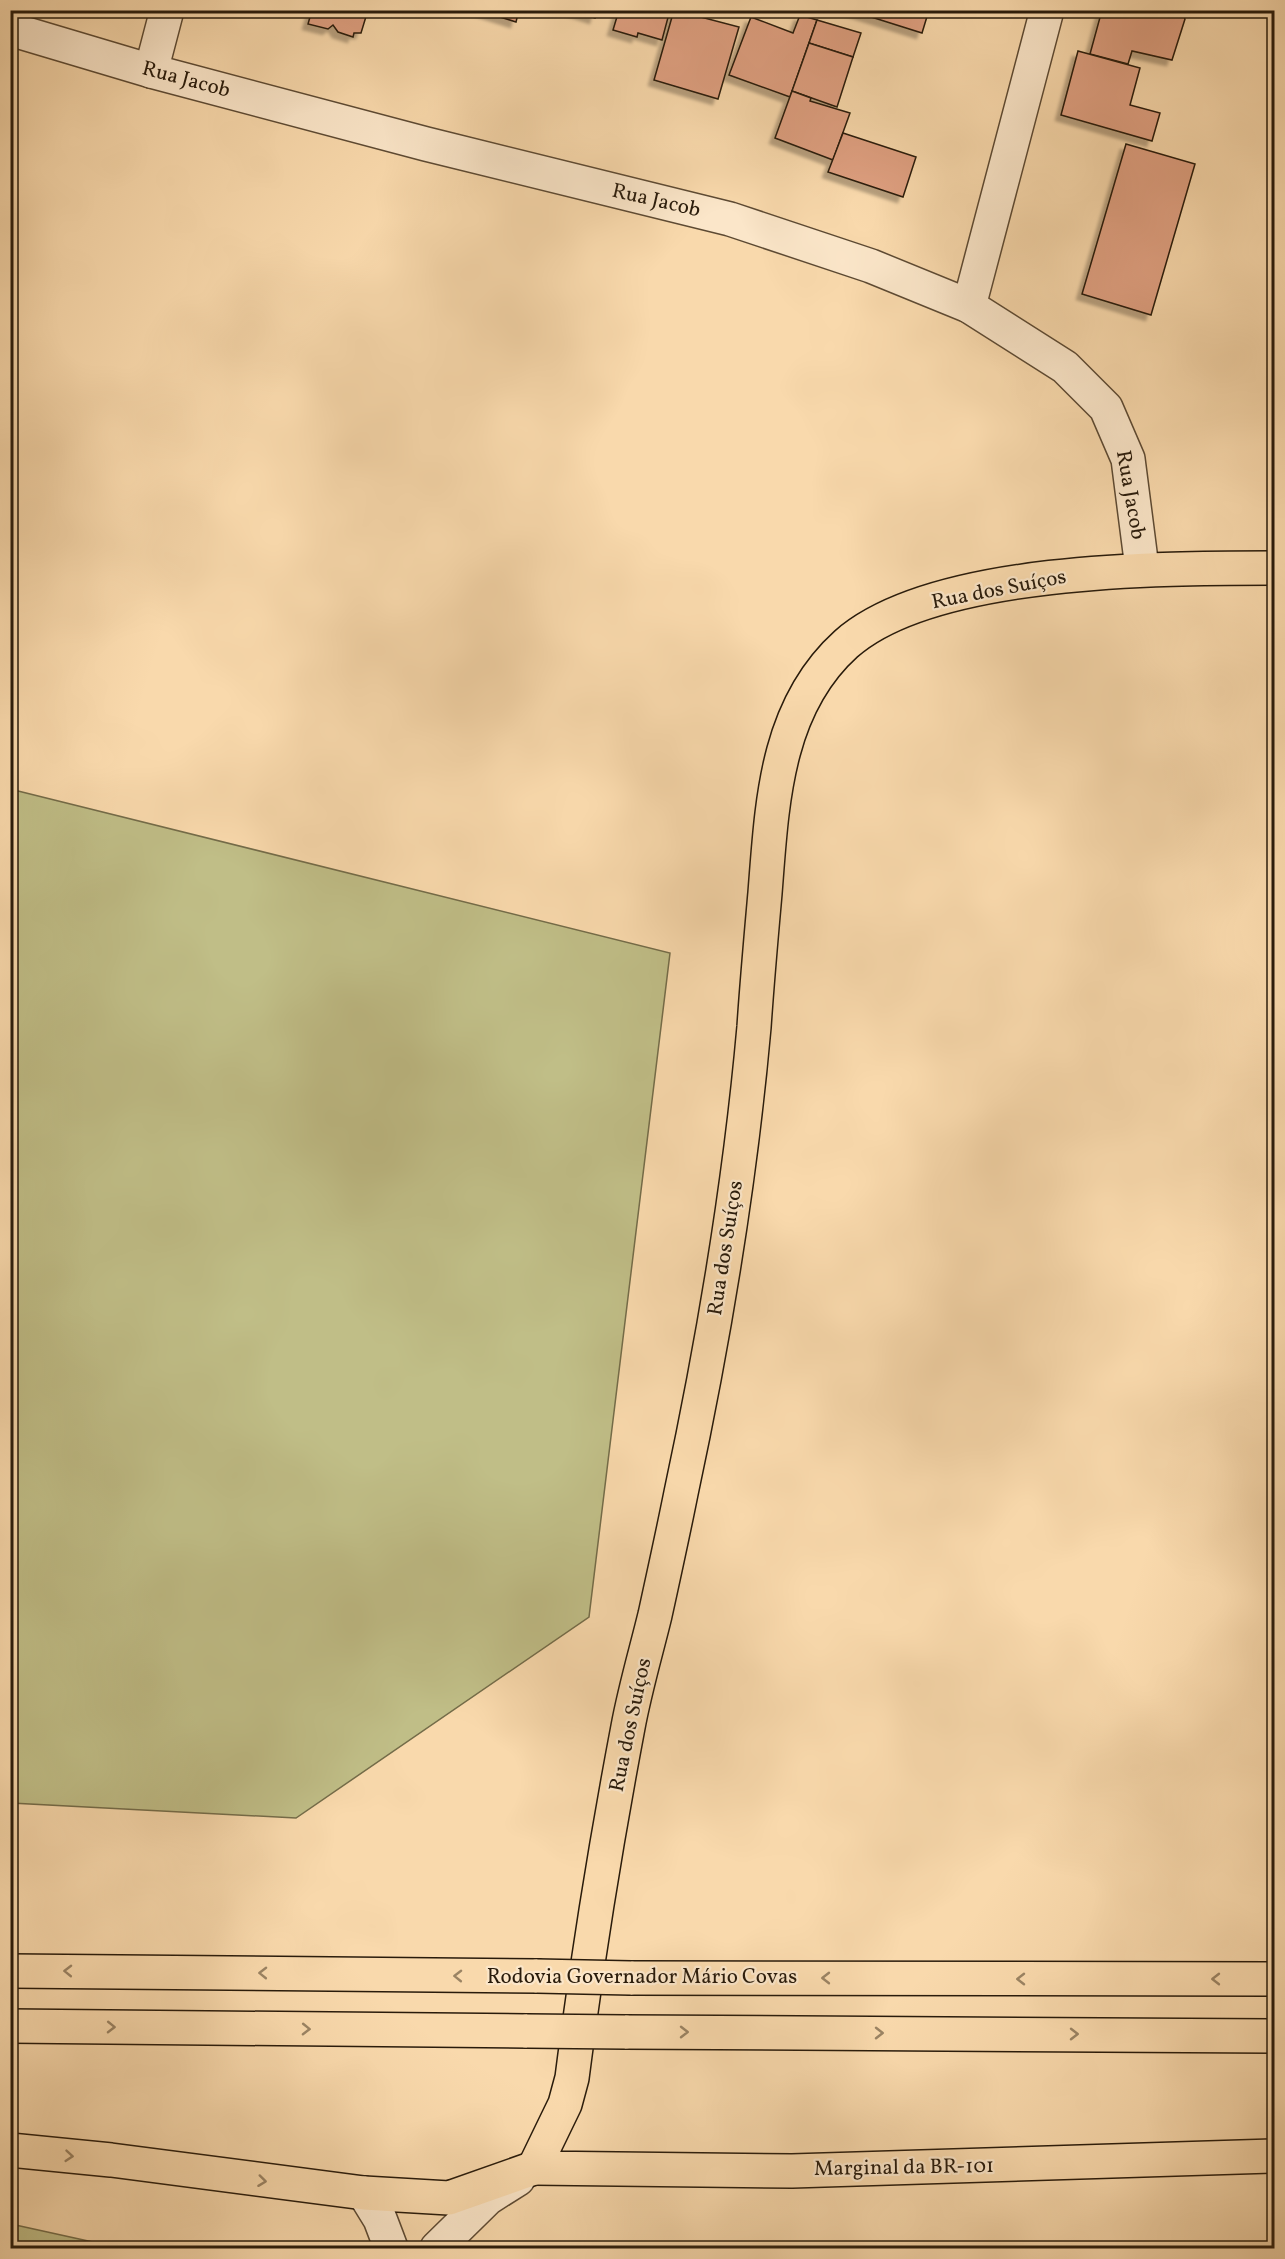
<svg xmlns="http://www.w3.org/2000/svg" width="1285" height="2259" font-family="Vollkorn,serif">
<defs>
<filter id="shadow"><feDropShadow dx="-5.5" dy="5.5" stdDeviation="1.5" flood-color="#0004"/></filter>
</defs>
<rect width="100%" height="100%" fill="#f9d9ac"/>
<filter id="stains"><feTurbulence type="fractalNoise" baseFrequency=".00333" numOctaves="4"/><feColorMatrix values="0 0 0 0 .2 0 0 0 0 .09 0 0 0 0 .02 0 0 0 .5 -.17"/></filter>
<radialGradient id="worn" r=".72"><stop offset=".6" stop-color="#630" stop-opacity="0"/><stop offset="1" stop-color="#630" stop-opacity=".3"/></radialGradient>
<g fill="#c0be87" stroke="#746c49" stroke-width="1.5">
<polygon points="10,789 670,953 589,1617 296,1818 11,1803"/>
<polygon points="11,2224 120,2248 11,2248"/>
</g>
<g fill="#dfa081" stroke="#291b0b" stroke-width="1.5" filter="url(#shadow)">
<polygon points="312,10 368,10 361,33 354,33 353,37 338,32 333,25 328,29 308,24"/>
<polygon points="478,10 519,10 516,22"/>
<polygon points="571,10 597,10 595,18"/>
<polygon points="619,10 670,10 662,40 638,33 637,37 613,30"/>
<polygon points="674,10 739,27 718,99 654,80"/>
<polygon points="849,10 929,10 922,33"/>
<polygon points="1102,10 1180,10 1185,19 1172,60 1132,51 1128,64 1090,54"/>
<polygon points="800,15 817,20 790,97 729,75 751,17 793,33"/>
<polygon points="817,20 861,33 853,57 809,43"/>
<polygon points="809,43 853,57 837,107 792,91"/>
<polygon points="1078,51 1140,68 1130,105 1160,113 1152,141 1061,115"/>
<polygon points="792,91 811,98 810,101 850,113 833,160 775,138"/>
<polygon points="843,133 916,157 903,197 828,172"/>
<polygon points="1126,144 1195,164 1151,315 1082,294"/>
</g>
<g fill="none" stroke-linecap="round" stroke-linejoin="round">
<g stroke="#5d4a33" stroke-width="36">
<g id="minor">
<polyline points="10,29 151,71 426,144 730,219 871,266 969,306 1065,367 1106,408 1128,459 1142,568"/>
<polyline points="151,71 167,10"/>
<polyline points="969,306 1047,10"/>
<polyline points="364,2193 380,2219 391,2248"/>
<polyline points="437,2248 488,2198 518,2179"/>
</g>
</g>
<g stroke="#291b0b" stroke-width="36">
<path id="major" d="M1274 568C1162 568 932 568 846 644 775 708 772 805 765 893 761 938 757 982 754 1027 740 1184 714 1339 681 1493 673 1533 664 1574 655 1615 646 1652 635 1689 628 1727 606 1843 587 1961 572 2078L565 2104 534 2168 792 2171 1274 2156"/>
</g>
<g stroke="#291b0b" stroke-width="36">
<g id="highway">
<polyline points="10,1971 537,1976"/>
<polyline points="631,1978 1274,1979"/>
<polyline points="10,2026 527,2031"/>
<polyline points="625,2032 1274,2036"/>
<polyline points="10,2150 111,2160 364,2193 449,2198 534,2168"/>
</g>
</g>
<use href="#minor" stroke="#fbe6c9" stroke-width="33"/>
<use href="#major" stroke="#f9d9ac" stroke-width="33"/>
<use href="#highway" stroke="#f9d9ac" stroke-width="33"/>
<g stroke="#291b0b" stroke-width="36" stroke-linecap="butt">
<g id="highway-bridge">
<polyline points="537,1976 631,1978"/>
<polyline points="527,2031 625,2032"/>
</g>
</g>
<use href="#highway-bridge" stroke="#f9d9ac" stroke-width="33"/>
</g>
<defs><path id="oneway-chevron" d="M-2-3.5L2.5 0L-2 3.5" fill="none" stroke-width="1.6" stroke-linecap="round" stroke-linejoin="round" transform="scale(1.5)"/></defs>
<g stroke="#9b8464">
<use href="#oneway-chevron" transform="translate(68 1971) rotate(-179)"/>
<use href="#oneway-chevron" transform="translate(263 1973) rotate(-179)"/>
<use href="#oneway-chevron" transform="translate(458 1976) rotate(-179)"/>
<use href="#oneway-chevron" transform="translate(826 1978) rotate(-180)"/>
<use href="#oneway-chevron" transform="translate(1021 1979) rotate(-180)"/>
<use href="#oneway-chevron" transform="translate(1216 1979) rotate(-180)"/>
<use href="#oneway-chevron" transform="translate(111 2027) rotate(1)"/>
<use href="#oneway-chevron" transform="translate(306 2029) rotate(1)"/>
<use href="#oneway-chevron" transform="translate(684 2032)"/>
<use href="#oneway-chevron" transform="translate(879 2033)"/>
<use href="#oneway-chevron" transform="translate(1074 2034)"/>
<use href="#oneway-chevron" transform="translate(69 2156) rotate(5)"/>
<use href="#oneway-chevron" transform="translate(262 2181) rotate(7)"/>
</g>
<g text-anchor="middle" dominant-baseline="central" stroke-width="4.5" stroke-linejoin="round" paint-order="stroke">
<g font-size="21" fill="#291b0b" stroke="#fbe6c9">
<text transform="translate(186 80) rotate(15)">Rua Jacob</text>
<text transform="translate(656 201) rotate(13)">Rua Jacob</text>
<text transform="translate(1130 495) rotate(80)">Rua Jacob</text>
<text transform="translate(999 590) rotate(-11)">Rua dos Suíços</text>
<text transform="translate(726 1248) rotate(-81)">Rua dos Suíços</text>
<text transform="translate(631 1725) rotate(-78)">Rua dos Suíços</text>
<text x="642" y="1977">Rodovia Governador Mário Covas</text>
<text transform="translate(904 2168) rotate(-1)">Marginal da BR-101</text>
</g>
</g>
<rect width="1285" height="2259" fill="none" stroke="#f9d9ac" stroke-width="36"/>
<rect x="12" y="12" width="1261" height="2235" fill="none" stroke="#291b0b" stroke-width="3"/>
<rect x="18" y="18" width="1249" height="2223" fill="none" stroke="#291b0b" stroke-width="1.5"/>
<rect width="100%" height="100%" filter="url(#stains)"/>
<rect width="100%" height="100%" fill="url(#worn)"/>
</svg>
